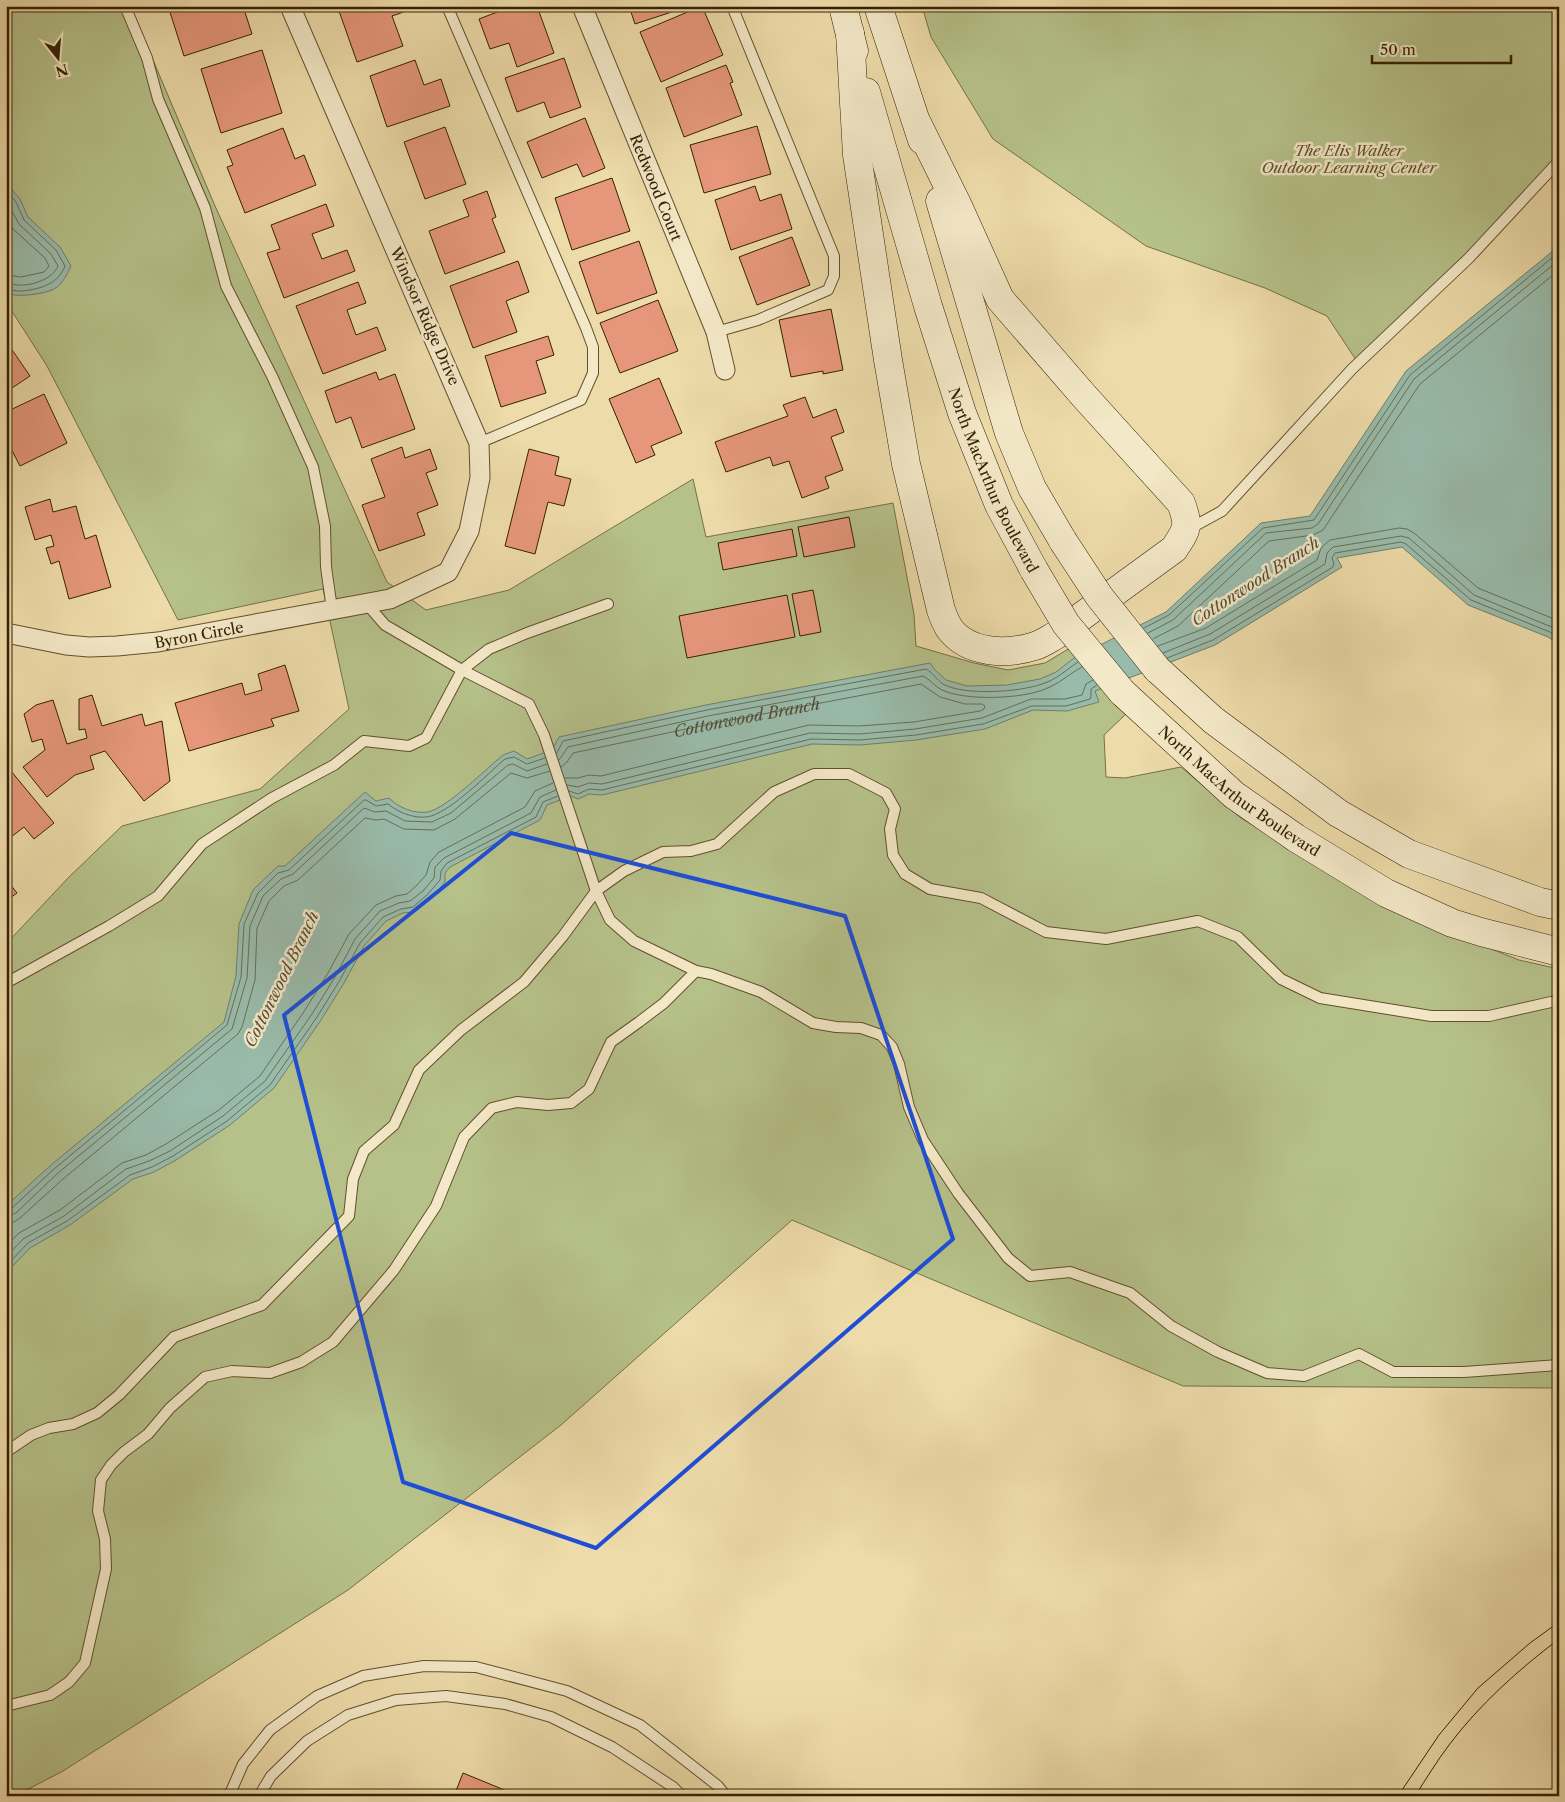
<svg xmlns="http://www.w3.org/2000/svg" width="1565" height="1802" font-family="'Libre Caslon Text',serif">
<rect width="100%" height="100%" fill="#eddba9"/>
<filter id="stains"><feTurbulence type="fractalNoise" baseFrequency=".004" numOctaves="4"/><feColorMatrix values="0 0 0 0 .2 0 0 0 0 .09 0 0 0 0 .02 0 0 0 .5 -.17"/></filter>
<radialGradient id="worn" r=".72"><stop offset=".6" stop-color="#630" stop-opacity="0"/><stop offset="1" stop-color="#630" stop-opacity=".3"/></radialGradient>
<g fill="#b6c18a" stroke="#767046">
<polygon points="6,6 130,6 215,206 387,582 426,610 509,590 693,479 706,537 893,503 914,614 916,646 974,663 1008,670 1045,663 1070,648 1126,714 1104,735 1106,777 1125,778 1181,767 1241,818 1384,906 1519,960 1559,969 1559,1388 1183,1386 792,1220 561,1425 348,1590 63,1771 15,1796 6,1796 6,944 69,877 122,826 260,789 349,709 323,589 178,620 47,366 6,302"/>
<polygon points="922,6 1559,6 1559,161 1358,363 1327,316 1265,288 1146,246 993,139 931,37"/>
</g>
<g fill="#99bbab" stroke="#717d68">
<path d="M6 183 20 199 28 217 60 247 71 266C67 274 63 284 54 289 45 294 16 298 6 293Z"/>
<path d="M1559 246V644L1548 637 1468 605 1402 547 1337 558 1342 567 1215 645 1095 691 1099 702 1067 711 1033 710 985 729 916 740 860 745 812 744 602 795 589 794 578 799 571 796 547 805 540 820 450 867 445 873V882L431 899 414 912 403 913 386 921 364 946 344 983 321 1020 274 1088 230 1125 176 1160 154 1172 133 1179 70 1225 30 1248 6 1273V1206L51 1165 224 1022 236 976 239 924 253 890 278 866H285L365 792 376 801 389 798C399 808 414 814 428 812 447 808 487 768 503 755L514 751 527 759 552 750 559 737 706 705 930 663 935 670 946 680 967 686 1007 685 1040 679 1056 672 1074 658 1166 612 1261 523 1310 516 1406 371Z"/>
</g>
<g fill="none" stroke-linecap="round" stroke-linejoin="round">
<g stroke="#676e57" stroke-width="1">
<path d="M6 190 16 202 24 220 56 250 65 266C58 284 41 289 22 291 16 292 12 289 6 289"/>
<path d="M6 200 19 224 51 254 58 266C53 279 32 286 18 285 14 285 11 283 6 282"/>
<polyline points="6,215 13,229 45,258 49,266 44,272 21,277 6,275"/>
<polyline points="1144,628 1169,615 1263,528 1314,520 1410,375 1559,252"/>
<polyline points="1148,633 1173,620 1266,533 1312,528 1318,524 1414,379 1559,260"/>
<polyline points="1153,639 1178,626 1269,541 1313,535 1323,530 1420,384 1559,270"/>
<polyline points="1158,646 1206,628 1317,560 1321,548 1330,540 1399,528 1407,529 1414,533 1478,588 1559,621"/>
<polyline points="1163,653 1210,634 1325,564 1327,553 1333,547 1401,536 1409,538 1474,595 1559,630"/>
<polyline points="1167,658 1213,640 1333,567 1334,564 1332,558 1335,553 1401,542 1406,544 1471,600 1550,632 1559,638"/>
<path d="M557 753 563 741 707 710 926 669C932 672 937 680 943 684 964 696 1020 692 1042 684 1056 680 1066 670 1078 662"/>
<path d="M559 760 568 747 708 716 923 676C930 679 935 687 942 690 965 701 1022 699 1045 689 1059 684 1069 674 1082 667"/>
<path id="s1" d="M561 767 567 762 573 753 710 724 921 684 940 697 965 704H982L985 706 984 709 980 711 914 722 859 726 809 725 601 776 589 775 578 778H565"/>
<polyline points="567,785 578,787 589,783 602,784 810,733 860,734 915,729 982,718 1031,699 1065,699 1082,695 1086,684 1093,680"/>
<polyline points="569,791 578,794 589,789 602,790 811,739 860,740 916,735 983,724 1032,706 1066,706 1090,699 1091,697 1091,689 1097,685"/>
<path d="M6 1209 12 1208 54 1169 227 1025 241 977 244 924 258 893 278 873 289 870 364 800H366L376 806 388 804C399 813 417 820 431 816 455 808 485 776 505 759L514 757 527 764 545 758"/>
<polyline points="6,1216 16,1213 58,1173 232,1029 247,978 250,926 263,896 281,879 293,874 364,808 375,812 386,811 405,821 432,822 451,813 508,765 513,764 527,771 547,764"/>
<polyline points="6,1223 14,1222 20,1218 63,1179 238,1034 242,1027 255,980 257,928 269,901 284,886 298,880 365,818 376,820 384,819 404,829 434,830 455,819 511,773 527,778 550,771"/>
<polyline points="6,1246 19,1233 60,1210 122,1163 146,1155 166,1144 219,1110 260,1076 305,1010 328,973 349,934 376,905 396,896 407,894 417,885 426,875 430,862 439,852 525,807 535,791 553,783"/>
<polyline points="6,1257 23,1239 64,1216 126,1169 149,1161 170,1151 223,1116 265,1081 312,1014 335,977 355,939 380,911 399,903 410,901 423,891 434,878 435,867 444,858 531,813 540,797 556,790"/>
<polyline points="6,1266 28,1243 67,1221 130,1175 152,1167 173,1156 227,1121 270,1085 317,1017 340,980 360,943 383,917 401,909 413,907 427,895 440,880 441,871 447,863 536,817 543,802 558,796"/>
</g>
</g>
<g fill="#e6977b" stroke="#352003">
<polygon points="168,6 243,6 252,34 184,56"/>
<polygon points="351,6 411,6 412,9 392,16 403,46 357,62 339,11"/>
<polygon points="513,6 537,6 554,53 517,67 509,43 490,49 479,19"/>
<polygon points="629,6 690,6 635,24"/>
<polygon points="702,6 723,55 661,82 640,32"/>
<polygon points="262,50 282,113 221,133 201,69"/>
<polygon points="564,58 581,107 550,118 544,102 517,112 505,78"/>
<polygon points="415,60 424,85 441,79 450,106 387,127 370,76"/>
<polygon points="726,65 733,82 730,83 742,115 684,137 666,88"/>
<polygon points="585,118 605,168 583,177 577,164 542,178 527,142"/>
<polygon points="757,126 771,174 704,193 690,145"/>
<polygon points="445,127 466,184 425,199 404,142"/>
<polygon points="283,128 295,159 304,155 316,185 245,213 227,167 233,165 227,150"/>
<polygon points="612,178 630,231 572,250 555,198"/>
<polygon points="755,186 760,201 781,194 792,229 731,250 715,200"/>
<polygon points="487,191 496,217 492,219 505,252 445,274 429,231 469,216 463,200"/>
<polygon points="326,204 334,226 312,234 322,259 347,250 355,271 284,298 267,253 280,249 271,225"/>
<polygon points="792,237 810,285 757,305 739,257"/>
<polygon points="639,241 657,293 597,314 579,262"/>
<polygon points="518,261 529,292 506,301 517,332 473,348 450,286"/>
<polygon points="358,282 366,303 347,310 356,335 377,327 386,350 323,374 296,306"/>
<polygon points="658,300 678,351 620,373 600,323"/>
<polygon points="831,309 843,370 823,374 823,371 791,377 779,320"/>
<polygon points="548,336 554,355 536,361 546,393 501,407 485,356"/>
<polygon points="6,341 30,376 6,392"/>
<polygon points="376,372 379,380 395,374 415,429 362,448 351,417 336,423 325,391"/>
<polygon points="659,378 682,433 651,446 655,455 636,463 609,399"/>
<polygon points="44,394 67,443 20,466 6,439 6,412"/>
<polygon points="805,397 813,418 836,409 844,432 831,437 843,470 825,477 829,488 802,498 789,461 773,466 770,457 726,472 715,442 788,416 783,405"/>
<polygon points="402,447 405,458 430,449 437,469 426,473 438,505 417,513 425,535 379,551 362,505 385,497 371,459"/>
<polygon points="529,449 559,457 555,475 571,479 564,506 548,502 535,554 505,546"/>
<polygon points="50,499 53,512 76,506 85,539 96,535 111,587 69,599 59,561 51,564 46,548 54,546 51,535 35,540 25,507"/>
<polygon points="849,517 855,547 804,557 798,527"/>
<polygon points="792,529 797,556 723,570 718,543"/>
<polygon points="813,590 821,632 800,636 792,594"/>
<polygon points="787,595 795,637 687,658 679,616"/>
<polygon points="285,665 299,711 271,719 274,726 189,751 175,703 242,683 245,695 262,690 258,674"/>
<polygon points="92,695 102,726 142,714 145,726 162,721 170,781 144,801 105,751 90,756 94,769 75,775 47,797 23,767 45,750 42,739 32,742 24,714 36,705 53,700 67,744 87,738 85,729 79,730 79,699"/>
<polygon points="6,765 54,823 34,839 24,827 6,841"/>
<polygon points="6,879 17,893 6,901"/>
<polygon points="463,1773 519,1796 454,1796"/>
</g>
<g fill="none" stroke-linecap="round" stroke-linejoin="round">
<g stroke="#634f2c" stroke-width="12">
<g id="lane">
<polyline points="125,6 147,58 158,99 205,208 226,286 272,376 313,467 325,526 326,567 332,609"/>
<polyline points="447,6 586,328 593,347 593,373 581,400 479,443"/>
<polyline points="716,332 758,320 828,290 834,276 834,256 732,6"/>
<polyline points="1189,529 1222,511 1352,369 1469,258 1559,161"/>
<polyline points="366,603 385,625 462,670 529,704 544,735 596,891 610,920 634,941 696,971 711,974 761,992 813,1023 836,1027 861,1028 881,1035 892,1047 899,1064 909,1107 923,1140 958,1193 1008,1258 1030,1276 1070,1272 1130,1293 1171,1326 1218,1352 1267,1373 1304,1376 1359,1354 1393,1372 1464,1372 1559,1365"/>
<polyline points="6,983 109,926 158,896 202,844 272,798 334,765 364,741 409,746 426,738 462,670 489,649 527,633 608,604"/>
<polyline points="6,1452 31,1435 49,1428 73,1424 97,1413 119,1395 174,1337 262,1305 349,1216 353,1179 364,1151 394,1125 419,1070 461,1030 524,982 563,936 596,891 624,871 663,852 691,851 717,844 774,792 814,774 849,774 886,793 895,809 890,829 893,855 905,874 930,889 981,898 1046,932 1106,939 1198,921 1238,937 1281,979 1320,998 1431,1016 1489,1016 1551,1002 1559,1004"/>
<polyline points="6,1706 50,1695 69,1682 85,1663 106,1569 105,1539 98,1511 101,1480 111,1465 124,1452 148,1434 170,1408 205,1377 232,1371 270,1373 301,1362 333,1342 394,1270 436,1206 464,1137 492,1108 517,1102 548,1105 571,1103 589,1089 611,1042 639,1022 664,1003 696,971"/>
<polyline points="229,1796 243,1764 270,1730 317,1696 363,1676 424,1666 476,1667 567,1691 640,1725 718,1786 726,1796"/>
<polyline points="259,1796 271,1776 307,1741 348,1715 396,1700 446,1696 505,1704 551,1717 612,1747 673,1787 682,1796"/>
</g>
</g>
<g stroke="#634f2c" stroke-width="21">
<g id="street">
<path id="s2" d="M582 6 716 332 725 370"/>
<path id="s3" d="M6 633 66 645 89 647 117 646 158 642 390 599 448 572 469 531 480 478 479 443 290 6"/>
</g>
</g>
<g stroke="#352003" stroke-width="29">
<g id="secondary">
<polyline points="843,6 854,51"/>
<polyline points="878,6 922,140"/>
<path d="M850 33 857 155 888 360 906 464 941 610C943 616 946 623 949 628 968 654 1007 655 1035 646 1042 644 1049 639 1056 635L1174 549C1187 529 1190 527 1181 503L1084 396 1000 299 958 206 917 123"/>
<path id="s4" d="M866 92 928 306 962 413 999 505 1034 570"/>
<polyline points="940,201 1009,433 1032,488 1063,541"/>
<polyline points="1157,669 1213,720 1338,813 1409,854 1540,902 1559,906"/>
<path id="s5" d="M1122 692 1234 795 1296 838 1386 893 1452 923 1481 932 1559 952"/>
</g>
</g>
<use href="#lane" stroke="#f3e8c7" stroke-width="10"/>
<use href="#street" stroke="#f3e8c7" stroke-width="19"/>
<use href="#secondary" stroke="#f3e8c7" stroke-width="28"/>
<g stroke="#352003" stroke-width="1">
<polyline points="1398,1796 1439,1735 1478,1688 1530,1643 1559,1622"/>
<path d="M1415 1796C1426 1779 1437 1761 1449 1745 1480 1704 1518 1670 1559 1639"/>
</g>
<g stroke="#352003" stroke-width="29" stroke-linecap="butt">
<g id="secondary-bridge">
<polyline points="1063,541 1099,596 1157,669"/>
<polyline points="1034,570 1066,624 1122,692"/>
</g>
</g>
<use href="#secondary-bridge" stroke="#f3e8c7" stroke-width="28"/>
</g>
<path fill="none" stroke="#1d4ed8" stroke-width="4" stroke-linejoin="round" d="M511 833 845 916 953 1239 596 1548 403 1482 284 1015Z"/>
<g text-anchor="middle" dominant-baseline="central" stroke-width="5" stroke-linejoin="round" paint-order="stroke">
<g font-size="15" font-style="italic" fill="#5c502c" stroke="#f3e8c7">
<text x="1349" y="150">The Elis Walker<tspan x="1349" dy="17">Outdoor Learning Center</tspan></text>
</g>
<g font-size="15" fill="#352003" stroke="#f3e8c7">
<text stroke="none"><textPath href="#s2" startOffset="196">Redwood Court</textPath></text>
<text transform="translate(425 316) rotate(66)">Windsor Ridge Drive</text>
<text stroke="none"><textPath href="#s4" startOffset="409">North MacArthur Boulevard</textPath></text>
<text stroke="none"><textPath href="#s3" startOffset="195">Byron Circle</textPath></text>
<text stroke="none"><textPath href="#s5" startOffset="154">North MacArthur Boulevard</textPath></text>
</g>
<g font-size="16" font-style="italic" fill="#534e35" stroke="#f3e8c7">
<text transform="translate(1255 581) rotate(-33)">Cottonwood Branch</text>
<text stroke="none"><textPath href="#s1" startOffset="196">Cottonwood Branch</textPath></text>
<text transform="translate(281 979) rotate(-64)">Cottonwood Branch</text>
</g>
</g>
<rect width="1565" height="1802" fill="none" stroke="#eddba9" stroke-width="25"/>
<rect x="8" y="8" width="1550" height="1787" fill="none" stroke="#352003" stroke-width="2.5"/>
<rect x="12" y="12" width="1540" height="1777" fill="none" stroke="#352003"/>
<g transform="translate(58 58) rotate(163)" stroke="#f3e8c7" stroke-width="4" paint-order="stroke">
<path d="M0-4L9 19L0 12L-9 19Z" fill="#352003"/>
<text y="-8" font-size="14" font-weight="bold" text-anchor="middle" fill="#352003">N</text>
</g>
<path d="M1372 55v8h139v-8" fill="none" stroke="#352003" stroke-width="2.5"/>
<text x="1380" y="55" font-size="15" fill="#352003" stroke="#f3e8c7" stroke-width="4" paint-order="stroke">50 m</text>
<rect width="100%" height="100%" filter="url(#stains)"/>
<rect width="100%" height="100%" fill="url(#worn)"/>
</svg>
